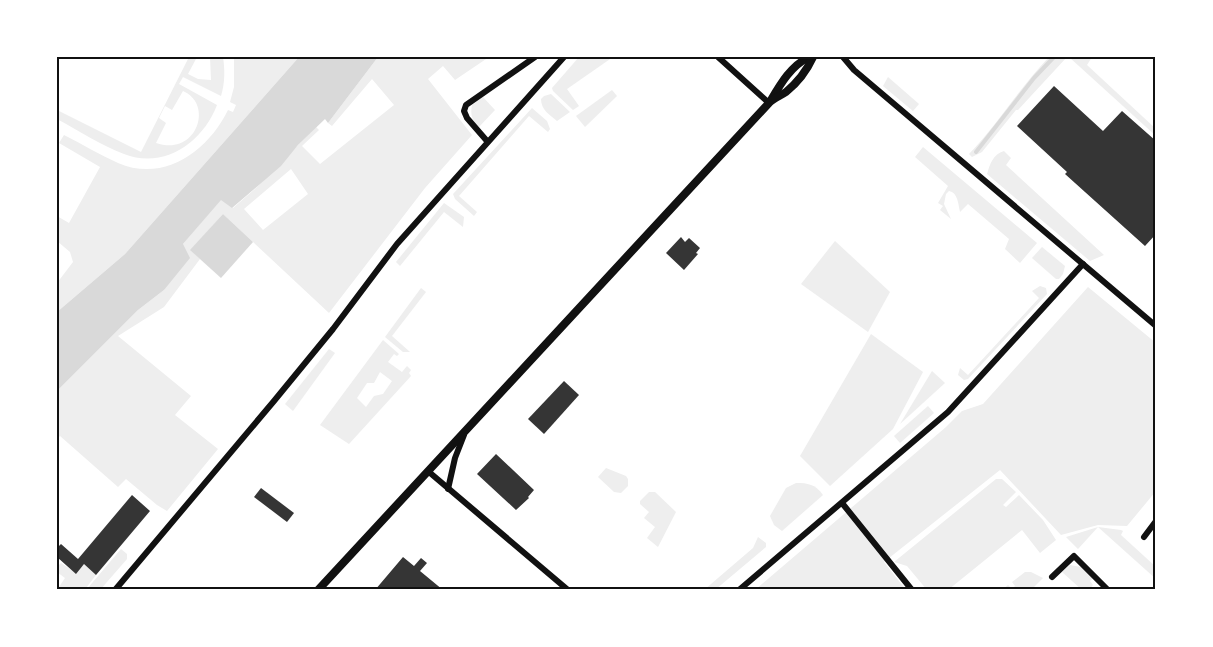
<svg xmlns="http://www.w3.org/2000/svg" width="1213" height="647" font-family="'Space Grotesk',sans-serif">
<rect width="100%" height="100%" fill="#fff"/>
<g fill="#eee" fill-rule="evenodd">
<path d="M189 57H197L188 74 198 79 211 80 210 57H223C225 70 225 83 221 96L183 77 179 84 217 105C203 142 164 170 124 154 101 145 79 131 57 119V110L141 152ZM183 91C214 104 197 157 156 143L166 123 159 118 165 106 172 110Z"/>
<path d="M234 57H299L125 254 57 312V283L73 262 70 252 57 241V216L69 223 100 167 59 143 64 135C82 144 100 155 118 163 164 183 208 151 228 110L233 112 236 105 230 102 234 87Z"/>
<path d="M378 57H489L455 80 443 66 428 79 472 135 425 188 329 313 223 214 191 250 200 259 164 307 118 336 191 396 175 415 218 449 167 511 157 505 126 479 118 487 60 436 57 439V391L138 310 164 290 183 244 221 199 233 208 256 188 316 127 319 130 302 146 320 164 394 105 372 79 332 126 328 123ZM291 169 308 194 263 230 244 209Z"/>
<polygon points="579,57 613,57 567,89 579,106 573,110 553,91 552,88"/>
<path d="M1049 57H1067L1018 110H1016L982 152 972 157 969 154C998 124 1020 87 1049 57Z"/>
<polygon points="1069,57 1092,57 1087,65 1156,129 1156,136"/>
<polygon points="888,77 919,104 913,111 883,86"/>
<polygon points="612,90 617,96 585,127 576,116"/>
<path d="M551 94 570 112 557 121C550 115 541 110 541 99L544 96Z"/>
<path d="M483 97 495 110 479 127C472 120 470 115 472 105Z"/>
<polygon points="532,108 547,121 550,129 548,132 529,116 459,196 477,212 474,216 455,199 453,194"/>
<path d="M923 147 1037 243 1020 263 1005 249 1009 239 968 204 960 212C958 203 958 193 949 191L946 194 944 204 951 219 940 210 943 206 938 203 948 186 915 157Z"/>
<path d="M1004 151 1011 158 1006 165 1104 255 1090 261 987 174C990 164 993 154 1004 151Z"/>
<polygon points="444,203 464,217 463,227 444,212 400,266 396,262"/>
<polygon points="835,241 890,292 868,332 801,284"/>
<polygon points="1042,247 1065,266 1063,274 1059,279 1056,279 1032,258"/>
<polygon points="1040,286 1046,288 1047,294 968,379 964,380 958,375 960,368 968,375 1039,298 1032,291"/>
<polygon points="1088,287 1156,343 1156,491 1127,526 1098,525 1061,535 1000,470 884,562 906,590 755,590 946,427 962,411 983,404"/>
<polygon points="421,288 426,292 392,336 410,352 403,352 385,337"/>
<polygon points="871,334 923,372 893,429 830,486 800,456"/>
<path d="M383 340 399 354 397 356 394 354 388 362 402 372 407 366 411 370 409 373 411 376 349 444 320 425ZM380 372 392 381 383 394 374 396 366 407 357 398 367 383H374Z"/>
<polygon points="329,349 335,353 293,411 285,404"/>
<polygon points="932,371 945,383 900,424"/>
<polygon points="928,406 934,413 900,443 894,436"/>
<polygon points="606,468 626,476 628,479 628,486 621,493 614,492 598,477"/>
<polygon points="996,479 1002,479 1016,492 1003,505 1006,507 1019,495 1043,520 1056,540 1040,553 1022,530 948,590 927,590 907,566 894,562"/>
<path d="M796 483C808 483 815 484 823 495L782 531 774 525 770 516 786 488Z"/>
<polygon points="649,492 655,492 676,512 658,547 647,538 655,527 644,518 649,512 640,504 640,501"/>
<polygon points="1098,527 1078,549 1066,537 1098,527 1121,530 1123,531 1121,535 1156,567 1156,579"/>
<polygon points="758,537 766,543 766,547 715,590 704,590 753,548"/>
<polygon points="121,549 127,554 127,559 100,590 57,590 65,578 57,572 57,567 61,563 76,573 84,564 96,575 86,588 87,589"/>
<polygon points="1070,565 1081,567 1093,578 1090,581 1093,585 1089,590 1082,590 1062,572"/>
<polygon points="1025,572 1031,572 1043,578 1031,590 1002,590 1008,585 1012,589 1015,586 1012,582"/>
</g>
<g fill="#d9d9d9">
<polygon points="299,57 378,57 328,123 325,119 298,145 281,166 232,208 221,200 183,244 190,258 164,290 138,310 57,391 57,312 125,254"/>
<polygon points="223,214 253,242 221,278 190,250"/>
</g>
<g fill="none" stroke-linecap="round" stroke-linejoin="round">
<polyline stroke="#d9d9d9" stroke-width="4" points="976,152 1034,78 1054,57"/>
</g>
<g fill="#353535">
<polygon points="1054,86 1103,131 1122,111 1156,141 1156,234 1145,246 1065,174 1067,172 1017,126"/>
<polygon points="681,237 685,242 689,238 700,248 696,253 698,254 684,270 666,253"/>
<polygon points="564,381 579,395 544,434 528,419"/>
<polygon points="496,454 534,490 528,497 529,498 516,510 477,474"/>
<polygon points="261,488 294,513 287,522 254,497"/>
<polygon points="132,495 150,511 96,575 84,564 76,574 57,557 57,548 61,544 78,559"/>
<polygon points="403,557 414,566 421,558 427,563 420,571 443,590 375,590"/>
</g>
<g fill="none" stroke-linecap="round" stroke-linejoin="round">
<g stroke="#111" stroke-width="6">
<polyline points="718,57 769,103"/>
<polyline points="843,57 854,70 1156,326"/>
<polyline points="487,141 467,118 464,111 466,105 535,57"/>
<polyline points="429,472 568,590"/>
<polyline points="448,489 455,458 464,435"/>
<polyline points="842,503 912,590"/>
<polyline points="1144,537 1156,521"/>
<polyline points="1052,577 1074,556 1108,590"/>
<polyline points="115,590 274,401 333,329 397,244 564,57"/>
<polyline points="739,590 948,412 1083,264"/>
</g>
<g stroke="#111" stroke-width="8">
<path d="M771 100C781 83 791 66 809 57"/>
<path d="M318 590 769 103C774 98 780 96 786 92 797 83 807 70 813 57"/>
</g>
</g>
<rect width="1213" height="647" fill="none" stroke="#ffffff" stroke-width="117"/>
<rect x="58" y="58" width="1096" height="530" fill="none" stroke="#111" stroke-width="2"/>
</svg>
